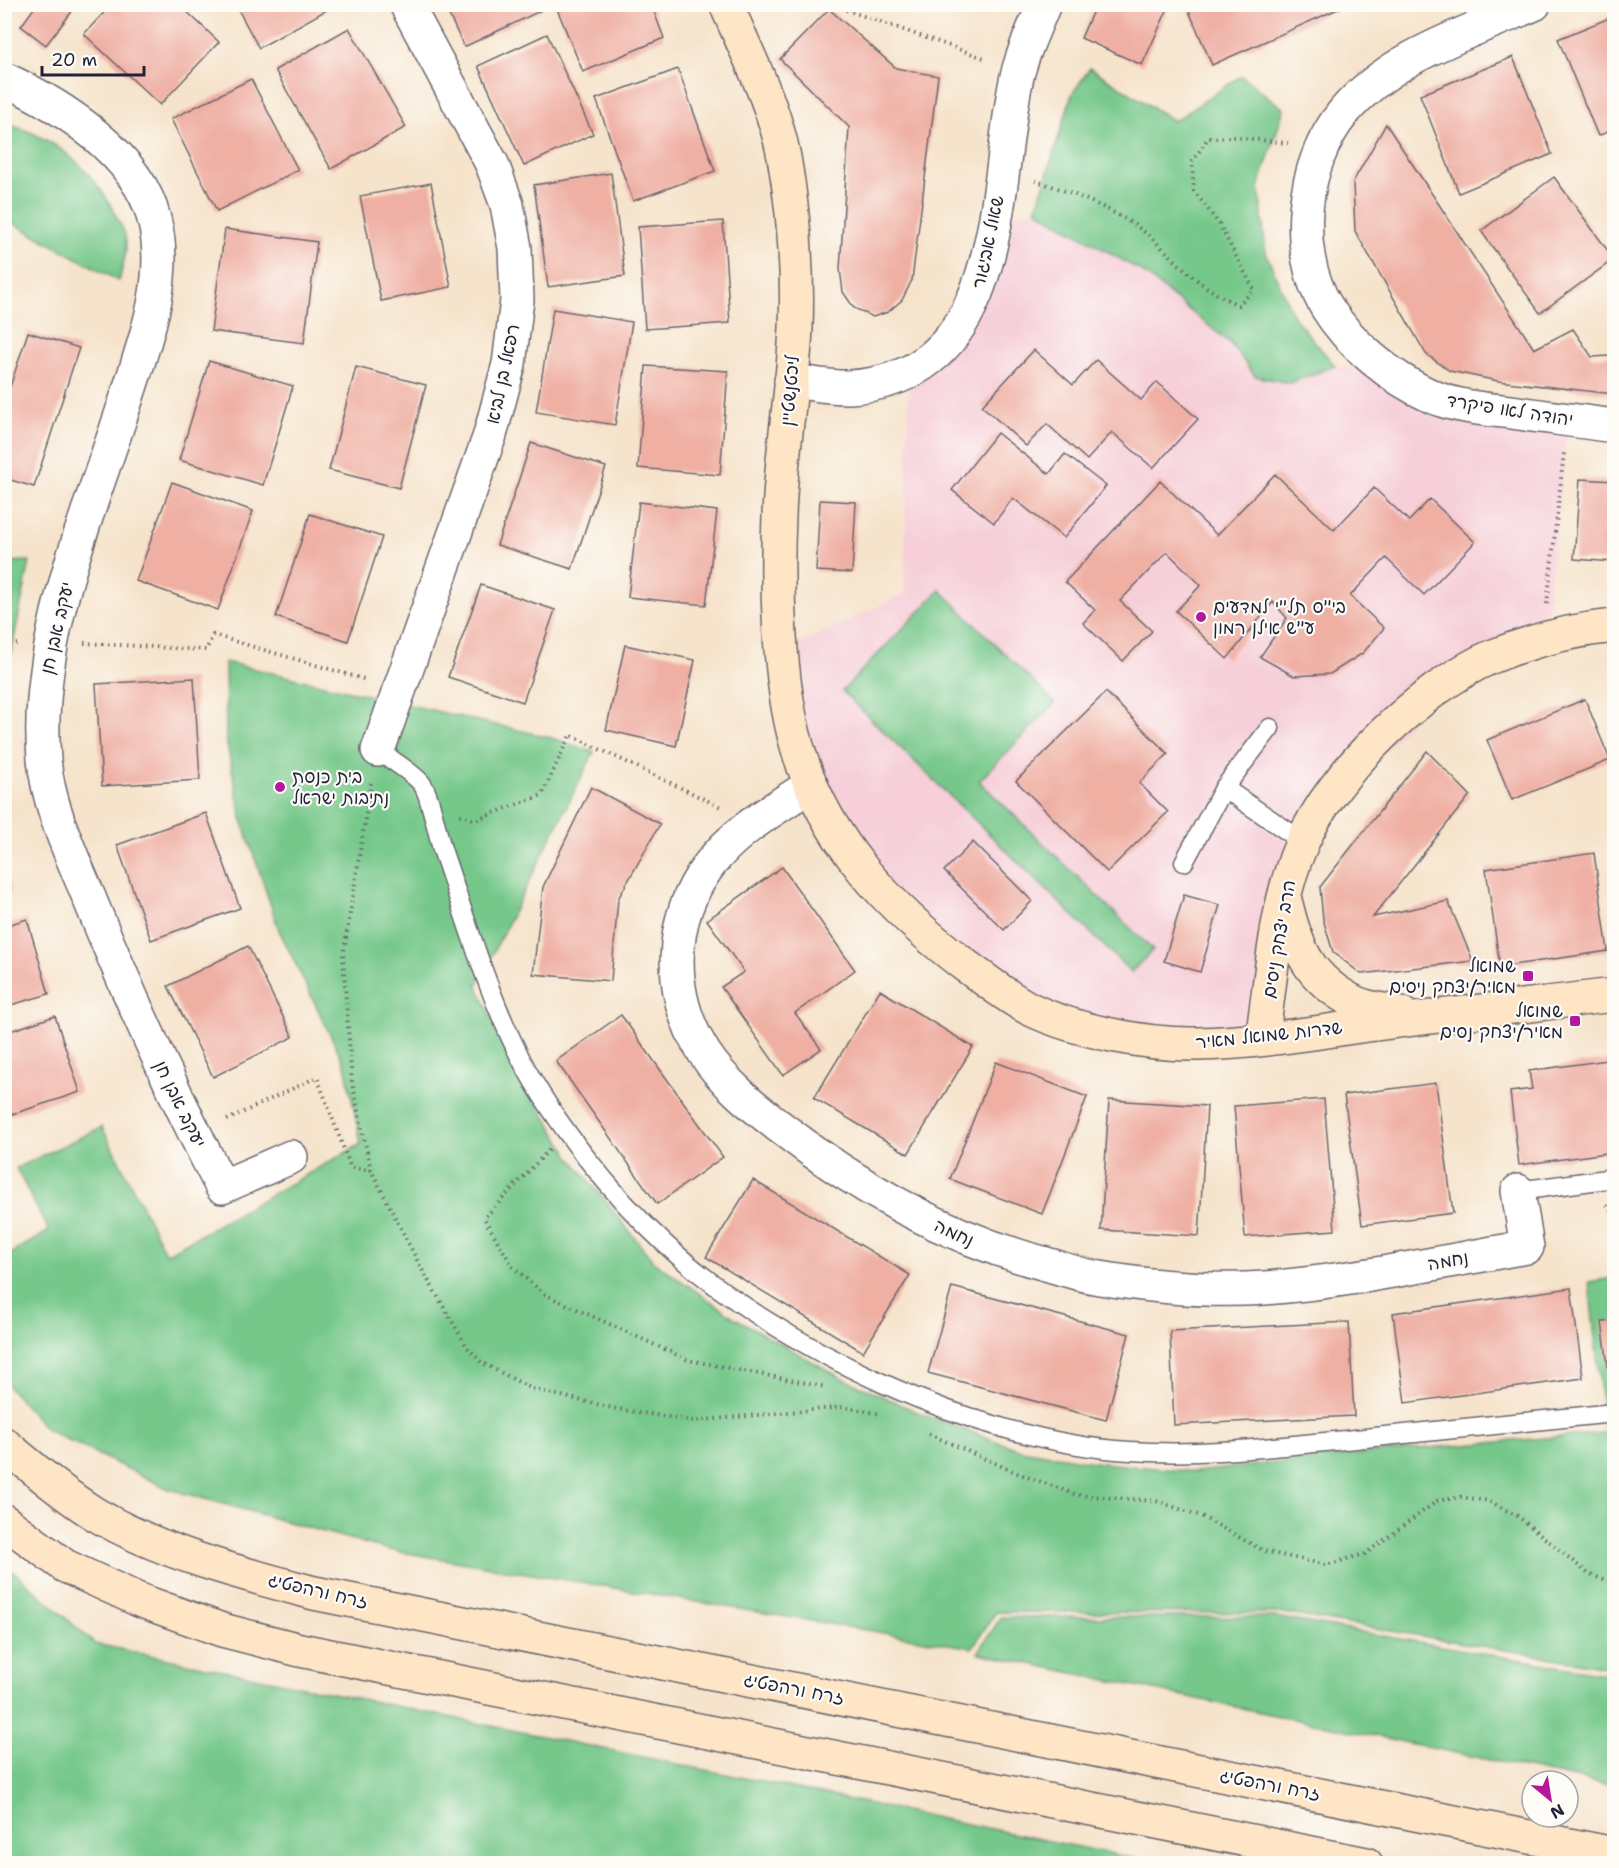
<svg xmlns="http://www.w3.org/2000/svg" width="1619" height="1868" font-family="'Shantell Sans','Playpen Sans Hebrew',sans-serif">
<rect width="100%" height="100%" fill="#fdfcf7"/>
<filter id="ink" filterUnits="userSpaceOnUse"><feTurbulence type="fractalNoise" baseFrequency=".0167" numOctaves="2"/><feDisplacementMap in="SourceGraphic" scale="12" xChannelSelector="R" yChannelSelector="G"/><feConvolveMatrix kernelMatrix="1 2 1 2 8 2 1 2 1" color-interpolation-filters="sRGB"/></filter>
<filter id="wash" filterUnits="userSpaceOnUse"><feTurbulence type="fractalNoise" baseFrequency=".008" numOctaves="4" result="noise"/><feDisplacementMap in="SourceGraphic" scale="24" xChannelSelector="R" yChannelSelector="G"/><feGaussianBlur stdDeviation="1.35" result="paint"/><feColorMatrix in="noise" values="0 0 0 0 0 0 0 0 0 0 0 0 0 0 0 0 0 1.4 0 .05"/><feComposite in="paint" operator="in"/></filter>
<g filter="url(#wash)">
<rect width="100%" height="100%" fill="#f6e3cb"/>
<polygon fill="#f6cfd8" points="1036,210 1141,271 1230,343 1255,376 1289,383 1335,366 1386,369 1568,420 1543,640 1445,684 1302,841 1262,1039 1194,1044 1029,1008 846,851 782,652 904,594 909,373 939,353 996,216"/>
<g fill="#76c88a" stroke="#4c7562" stroke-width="1.5">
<polygon points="1090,68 1174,121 1241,76 1284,109 1259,186 1266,253 1293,316 1335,366 1289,383 1255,376 1230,343 1141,271 1036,210 1072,94"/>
<path d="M5 124C53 135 93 169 115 214 118 221 123 228 125 235 128 251 123 265 119 281L5 219Z"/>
<polygon points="30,561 5,682 5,562"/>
<polygon points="940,590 1055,703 979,781 1153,950 1131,972 842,691"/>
<polygon points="225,662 552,738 594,752 477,985 514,1066 571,1158 653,1261 735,1318 838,1376 924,1415 1021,1450 1093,1462 1196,1472 1358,1454 1605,1433 1589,1282 1614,1278 1614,1668 1282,1613 996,1612 972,1648 389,1550 169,1489 47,1430 5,1383 5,1257 49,1231 16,1168 102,1127 166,1254 361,1144 345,1065 279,930 243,823 226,740"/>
<polygon points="4,1563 95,1644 1156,1863 5,1863"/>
<polygon points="1001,1617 1275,1617 1614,1676 1614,1786 978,1653"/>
</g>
<g id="blocks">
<g fill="#efafa3">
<polygon points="37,4 66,4 73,10 46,45 21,26"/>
<polygon points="112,4 179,4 219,42 160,105 84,34"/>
<polygon points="235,4 331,4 332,7 259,48"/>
<polygon points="444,4 537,4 540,11 464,47"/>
<polygon points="555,4 651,4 664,38 583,72"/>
<polygon points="1096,4 1170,4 1142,65 1081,38"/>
<polygon points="1186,4 1349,4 1212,65"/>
<polygon points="829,9 896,68 938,76 912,280 902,300 888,312 873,317 854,308 843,292 840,269 849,127 780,59"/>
<polygon points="1614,16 1614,129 1598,136 1558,39"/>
<polygon points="349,28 406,127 331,169 275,70"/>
<polygon points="547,34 593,134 524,166 478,66"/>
<polygon points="1513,57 1552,154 1459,193 1420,95"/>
<polygon points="678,69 715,171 633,201 596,99"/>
<polygon points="251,79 298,170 217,211 171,119"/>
<polygon points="1386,124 1534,349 1573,329 1592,357 1610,356 1614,364 1614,394 1498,381 1450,371 1426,354 1355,231 1353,182"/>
<polygon points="611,173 625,276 548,287 534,185"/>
<polygon points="1554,177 1614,259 1540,313 1481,231"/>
<polygon points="431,183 451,287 381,301 360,196"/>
<polygon points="723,221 730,323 645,329 638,227"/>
<polygon points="225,229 317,242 304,343 211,331"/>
<polygon points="553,309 632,322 615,425 536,412"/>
<polygon points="28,332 79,348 34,487 4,478 4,405"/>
<polygon points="1034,350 1073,385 1096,360 1141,400 1157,382 1198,419 1153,468 1112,432 1087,460 1047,424 1026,446 982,406"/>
<polygon points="209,361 293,386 263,485 179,460"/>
<polygon points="646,366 728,371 720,475 638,468"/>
<polygon points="356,367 426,385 399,488 329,470"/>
<polygon points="997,433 1049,474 1065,454 1106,486 1064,538 1013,498 994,523 952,490"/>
<polygon points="531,443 606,467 572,569 497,545"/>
<polygon points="1275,474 1334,530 1374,488 1409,521 1430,499 1475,542 1424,595 1386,558 1350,596 1384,628 1363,653 1330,674 1294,676 1260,657 1287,618 1273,602 1227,659 1176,611 1201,585 1167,552 1120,601 1152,631 1123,661 1083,623 1095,610 1065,582 1160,481 1217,535"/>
<polygon points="1580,479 1614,481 1614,562 1574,559"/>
<polygon points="172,482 253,511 218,610 136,581"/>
<polygon points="820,500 856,502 852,573 816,571"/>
<polygon points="639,502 717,511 706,605 628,597"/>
<polygon points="310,514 382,537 348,641 276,617"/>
<polygon points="481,585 555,610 523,702 448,677"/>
<polygon points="625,645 695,660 676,746 606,730"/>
<polygon points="194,678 200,780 102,786 96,684"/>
<polygon points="1106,692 1168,754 1139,783 1168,812 1107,872 1016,781"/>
<polygon points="1585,699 1610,760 1512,800 1487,740"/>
<polygon points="1427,751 1470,795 1373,917 1448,901 1473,961 1361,974 1333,952 1323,919 1320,887"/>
<polygon points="591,787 660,824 618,899 611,981 533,974 543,887"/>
<polygon points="206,813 240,908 151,940 117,845"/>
<polygon points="973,842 1032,901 1004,930 944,871"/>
<polygon points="1594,853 1608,951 1500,967 1486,869"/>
<polygon points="4,863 11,890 4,891"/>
<polygon points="782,867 855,970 795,1013 821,1049 783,1075 721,987 744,972 707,920"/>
<polygon points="1184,895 1220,905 1200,972 1164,961"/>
<polygon points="27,919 49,994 4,1007 4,926"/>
<polygon points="248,946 293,1037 213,1077 168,986"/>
<polygon points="880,990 973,1047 908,1154 814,1098"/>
<polygon points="621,1015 723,1157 657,1204 556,1061"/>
<polygon points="55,1016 80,1092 10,1115 4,1098 4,1033"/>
<polygon points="1614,1059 1614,1152 1519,1165 1510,1092 1532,1089 1529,1071"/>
<polygon points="996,1062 1087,1097 1042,1214 950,1179"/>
<polygon points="1436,1083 1453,1213 1362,1225 1344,1095"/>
<polygon points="1324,1099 1335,1230 1245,1237 1234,1106"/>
<polygon points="1109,1100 1207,1106 1199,1236 1101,1230"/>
<polygon points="753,1180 910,1275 863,1352 706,1257"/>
<polygon points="952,1287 1129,1334 1106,1420 928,1373"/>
<polygon points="1571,1288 1583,1378 1405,1403 1393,1313"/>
<polygon points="1614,1321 1614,1404 1613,1404 1602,1322"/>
<polygon points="1349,1322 1354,1416 1174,1425 1170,1331"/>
</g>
</g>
</g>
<g filter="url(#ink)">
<use href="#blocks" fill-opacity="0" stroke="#6c666d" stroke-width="1.5"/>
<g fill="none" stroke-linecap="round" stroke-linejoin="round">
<g stroke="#6c666d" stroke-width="21">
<g id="lane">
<path d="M378 750C389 759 414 773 422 784 430 794 438 837 443 852 467 922 488 995 522 1061 554 1122 613 1196 664 1243 776 1347 976 1442 1130 1451 1202 1456 1274 1447 1345 1440 1435 1431 1525 1422 1614 1413"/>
<polyline points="1224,788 1302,841"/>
<polyline points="1184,862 1224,788 1270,728"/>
<polyline points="1518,1191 1614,1178"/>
</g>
</g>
<g stroke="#6c666d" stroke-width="36">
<g id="street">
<path d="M1534 4C1468 33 1390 56 1343 113 1302 163 1292 249 1326 306 1349 344 1391 378 1431 396 1456 407 1485 409 1511 412 1546 417 1580 421 1614 426"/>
<path d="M4 79C61 105 138 154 154 219 170 279 144 343 126 400 89 515 34 637 44 759 48 807 72 856 90 900 130 998 173 1093 222 1187L291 1157"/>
<path d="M791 381C810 383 831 388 850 387 1005 377 993 199 1015 86 1020 58 1033 31 1044 4"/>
<polyline points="378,750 490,435 509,364 517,300 515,248 507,205 492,164 406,4"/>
<path d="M811 785C776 808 736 830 710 864 667 920 667 996 705 1054 724 1083 753 1106 780 1127 860 1189 948 1238 1046 1264 1064 1269 1082 1276 1100 1278 1154 1287 1210 1292 1265 1288 1353 1281 1440 1262 1527 1247L1518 1191"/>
</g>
</g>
<g stroke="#6c666d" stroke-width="36">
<g id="secondary">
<path d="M726 4C747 54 774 104 784 157 794 213 798 271 796 328 793 390 781 453 779 516 776 584 778 681 797 746 824 840 889 908 966 966 986 980 1008 998 1030 1009 1076 1031 1147 1045 1197 1044 1254 1043 1311 1033 1368 1025 1450 1014 1532 1005 1614 995"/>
<path d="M1286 904C1297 950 1310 980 1356 1003 1369 1009 1387 1010 1401 1013"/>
<path d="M1262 1039C1272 974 1275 904 1302 843 1332 773 1422 687 1491 657 1530 641 1573 630 1614 626"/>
<path d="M4 1444C33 1468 63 1494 95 1514 161 1553 240 1573 314 1593L1614 1854"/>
<polyline points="4,1521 65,1566 139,1600 222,1630 300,1650 1366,1864"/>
</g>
</g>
<g stroke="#6c666d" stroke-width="4" stroke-dasharray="1.5 4.5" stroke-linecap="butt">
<polyline points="829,4 987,59"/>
<path d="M1035 181C1066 189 1124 214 1148 235 1182 265 1195 285 1238 305L1254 290 1219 224 1194 191 1192 162 1208 138 1234 137 1288 143"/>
<polyline points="1547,604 1564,453"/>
<polyline points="84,643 206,650 213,635 367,680"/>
<polyline points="4,645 17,644"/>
<polyline points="371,783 343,957 352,1083 371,1170 420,1266 467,1347 481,1362 532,1389 617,1409 693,1421 844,1407 881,1414"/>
<polyline points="460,815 475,820 542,795 570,735 721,807"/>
<polyline points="227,1120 317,1077 351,1168 371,1170"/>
<polyline points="549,1150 484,1218 513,1267 544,1294 688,1360 826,1387"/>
<polyline points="1607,1205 1614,1217"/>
<polyline points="929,1434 1017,1473 1077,1495 1156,1501 1201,1516 1264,1551 1326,1565 1365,1554 1437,1501 1461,1497 1489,1501 1519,1517 1590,1575 1614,1582"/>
</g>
<use href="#lane" stroke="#fff" stroke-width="18"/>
<use href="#street" stroke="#fff" stroke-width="33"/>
<use href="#secondary" stroke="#fee5c5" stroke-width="33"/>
</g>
</g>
<g fill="#b5179e" stroke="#fdfcf7" stroke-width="2">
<circle cx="1201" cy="617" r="6"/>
<circle cx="280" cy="787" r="6"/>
<rect x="1522" y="970" width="12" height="12" rx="3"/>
<rect x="1569" y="1015" width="12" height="12" rx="3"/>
</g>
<g text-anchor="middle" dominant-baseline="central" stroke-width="4.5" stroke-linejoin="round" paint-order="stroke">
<g font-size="18" fill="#22223b" stroke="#fdfcf7">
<text transform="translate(988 242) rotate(-78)">שאול אביגור</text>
<text transform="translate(503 374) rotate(-78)">רפאל בן לביא</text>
<text transform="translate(790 391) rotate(-85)">ליכטנשטיין</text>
<text transform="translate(1510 410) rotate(9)">יהודה לאו פיקרד</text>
<text transform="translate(57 628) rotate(-77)">יעקב אבן חן</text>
<text transform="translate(1279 939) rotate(-80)">הרב יצחק ניסים</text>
<text transform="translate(1269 1035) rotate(-6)">שדרות שמואל מאיר</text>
<text transform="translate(180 1104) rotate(64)">יעקב אבן חן</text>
<text transform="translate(954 1233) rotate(25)">נחמה</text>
<text transform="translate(1448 1261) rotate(-10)">נחמה</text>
<text transform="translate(318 1591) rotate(13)">זרח ורהפטיג</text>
<text transform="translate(794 1689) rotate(11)">זרח ורהפטיג</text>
<text transform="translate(1270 1785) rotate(11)">זרח ורהפטיג</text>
</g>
<g font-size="18" fill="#22223b" stroke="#fdfcf7" text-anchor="start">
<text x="1213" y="607">בי"ס תל"י למדעים<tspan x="1213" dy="21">ע"ש אילן רמון</tspan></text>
<text x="292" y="777">בית כנסת<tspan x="292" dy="21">נתיבות ישראל</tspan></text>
<text x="1516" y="966" text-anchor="end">שמואל<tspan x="1516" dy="21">מאיר/יצחק ניסים</tspan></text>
<text x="1563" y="1011" text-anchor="end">שמואל<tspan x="1563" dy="21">מאיר/יצחק נסים</tspan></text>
</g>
</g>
<rect width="1619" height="1868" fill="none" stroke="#fdfcf7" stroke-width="24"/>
<g transform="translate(1550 1799) rotate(150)"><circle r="28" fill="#fdfcf7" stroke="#a5a5ac" stroke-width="1.5"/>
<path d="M0-4.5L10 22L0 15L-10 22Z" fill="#b5179e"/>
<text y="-9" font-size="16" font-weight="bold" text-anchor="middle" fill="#22223b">N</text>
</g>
<path d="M42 66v9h102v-9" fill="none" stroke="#22223b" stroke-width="3"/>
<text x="51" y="66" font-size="18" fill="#22223b" stroke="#fdfcf7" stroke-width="4.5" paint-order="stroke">20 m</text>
</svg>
